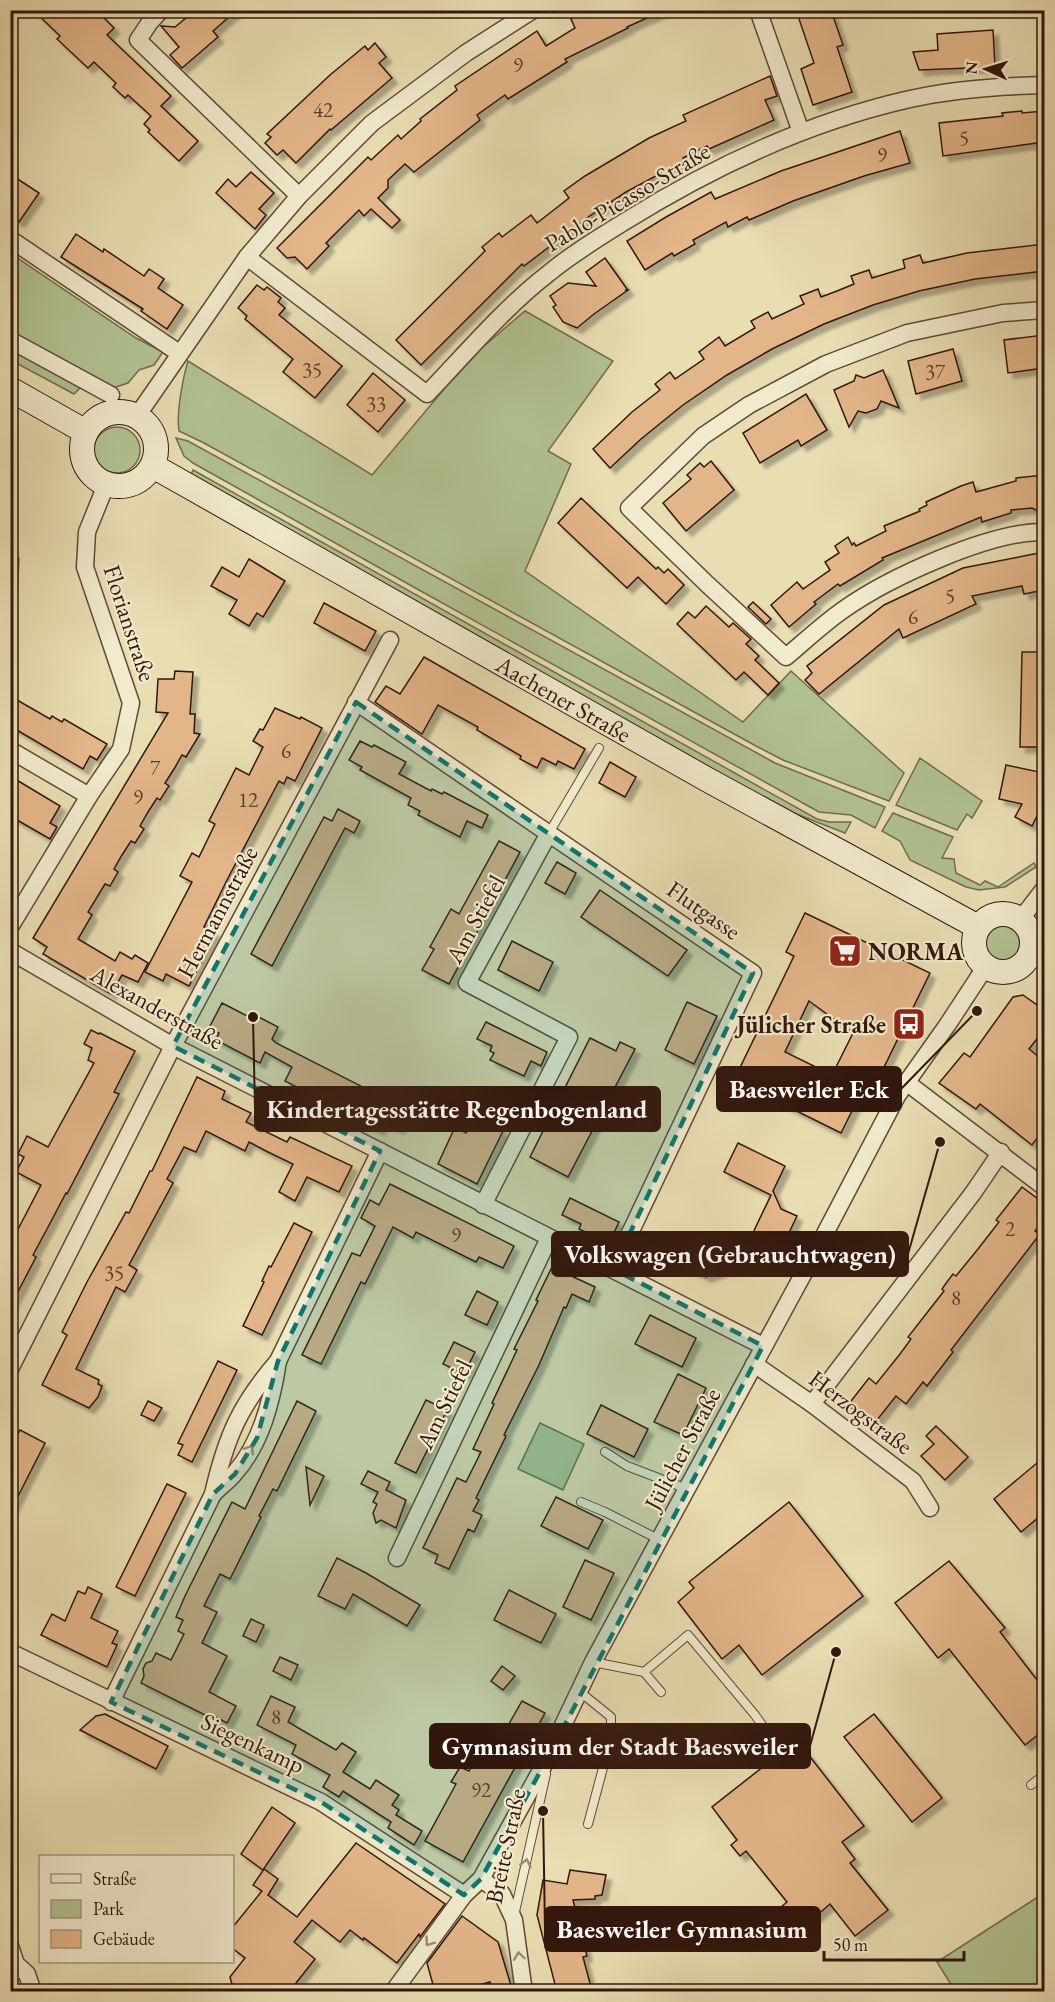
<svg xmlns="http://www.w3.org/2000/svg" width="1055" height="2002" font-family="'EB Garamond',serif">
<defs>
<filter id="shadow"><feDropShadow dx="5.5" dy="5.5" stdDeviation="1.5" flood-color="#0004"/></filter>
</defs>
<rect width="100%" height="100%" fill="#e9deb2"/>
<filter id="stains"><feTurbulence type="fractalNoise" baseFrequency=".00333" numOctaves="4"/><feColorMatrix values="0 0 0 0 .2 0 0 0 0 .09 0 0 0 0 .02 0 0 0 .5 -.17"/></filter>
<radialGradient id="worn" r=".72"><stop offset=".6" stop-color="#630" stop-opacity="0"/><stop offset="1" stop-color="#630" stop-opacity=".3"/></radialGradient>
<g fill="#b1c290" stroke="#726c4e" stroke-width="1.5">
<polygon points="10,253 136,338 163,352 154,365 139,370 128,383 110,389 11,336"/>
<path d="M525 311 613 361 548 451 571 464 525 571 743 722 791 671 904 773 889 801 783 760 756 746 204 443 179 431C176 413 183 378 188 361L372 475 445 388 483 347Z"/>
<polygon points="10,344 83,385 74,394 14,362 11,359"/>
<circle cx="117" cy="450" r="23"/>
<polygon points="176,438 188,441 775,763 885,807 875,828 851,815 819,812 410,585 193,463 184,456"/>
<polygon points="193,470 817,819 829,822 851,822 845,833 781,808 191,475"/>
<polygon points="11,558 19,558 17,599 11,599"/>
<polygon points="920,758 982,801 972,818 967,814 957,830 896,805"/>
<polygon points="893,813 953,837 942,858 954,859 956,873 980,885 985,881 998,887 1034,863 1036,867 1005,887 979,890 966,887 910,860 900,841 882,831"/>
<circle cx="1001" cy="941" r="20"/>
<polygon points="540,1423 584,1444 563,1490 518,1469"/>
<polygon points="1044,1893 1044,1991 955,1991 937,1962"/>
</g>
<g fill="#e3b689" stroke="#32170d" stroke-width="1.5" fill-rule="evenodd" filter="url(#shadow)">
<polygon points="33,10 96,10 114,28 107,35 171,96 161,106 198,141 179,161 148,132 150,130 144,124 151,116 128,95 125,98 113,87 116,83 94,62 88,68 57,39 60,36"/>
<polygon points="196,10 237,10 213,31 218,37 182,68 170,55 179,47 161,26 175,27"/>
<polygon points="589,10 665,10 627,27 628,28 565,59 567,62 508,99 505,95 477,115 480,120 414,172 405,164 388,180 388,188 378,198 400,220 392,228 371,209 364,216 359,210 326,243 329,246 307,269 295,257 287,258 277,248 368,157 371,160 398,135 401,139 421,121 420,119 457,90 455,86 537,31 546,46 575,28 571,19"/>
<polygon points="796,10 831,10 843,45 837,47 852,92 813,105 801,69 814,63"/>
<polygon points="993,30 995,67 919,70 913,52 938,50 937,34"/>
<polygon points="375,43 386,57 379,63 392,78 331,130 330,129 296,163 283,150 277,155 265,143 271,137 267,134 330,75 365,46 368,50"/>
<polygon points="770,76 777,96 765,100 774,120 709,149 707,146 683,158 684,161 626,192 591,215 524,266 522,264 421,365 396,340 485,251 482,247 499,233 502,237 531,215 537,223 569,198 564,191 585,176 649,138 686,121 683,115"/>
<polygon points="1022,111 1022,113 1044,111 1044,142 943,156 939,123 1003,116 1002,113"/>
<polygon points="900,131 910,163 864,176 793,201 749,220 747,217 728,227 726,222 693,240 695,244 674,256 672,253 645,270 627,241 666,217 711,192 715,199 781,171"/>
<polygon points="251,172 274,193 259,209 266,215 255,229 216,193 228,179 236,187"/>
<polygon points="10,174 39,193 19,222 10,216"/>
<polygon points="76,234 103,252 104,249 144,276 149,269 164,279 158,288 183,305 167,329 141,311 143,309 61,257"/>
<polygon points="1044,244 1044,271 975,279 919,291 873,305 824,324 772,349 727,375 683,405 641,439 610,468 593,449 632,412 660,390 655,384 670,372 675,379 704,359 699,352 719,337 725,346 755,328 751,321 768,312 772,319 804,304 800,296 818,289 821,297 837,291 854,284 851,276 869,270 872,278 905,268 903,260 920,255 923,263 967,253"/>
<polygon points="605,258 627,289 626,290 628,290 594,314 577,328 563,322 553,307 556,305 550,296 568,283 596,286 586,272"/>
<polygon points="257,285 264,290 267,287 281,298 278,302 285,308 279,315 342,366 315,398 283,372 293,359 245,319 247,316 238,308"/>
<polygon points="1044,335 1044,368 1008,373 1004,340"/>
<polygon points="953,349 962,381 916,394 908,361"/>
<polygon points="883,370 899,408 881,401 877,409 866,413 858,411 849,427 834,390 854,381 856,375 864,378"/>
<polygon points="373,373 405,400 378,432 347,405"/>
<polygon points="806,394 827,430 801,446 798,440 760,463 743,433"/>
<polygon points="711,461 734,490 686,531 663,503 691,479 687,475 700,463 704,467"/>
<polygon points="1044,475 1044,514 1032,508 1011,510 1011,513 982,522 981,517 882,558 883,560 840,586 838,584 814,602 816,604 789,627 771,605 797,582 803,589 830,570 825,562 839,553 835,546 848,537 852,545 854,543 856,546 886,531 884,526 920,511 919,509 927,505 926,502 961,486 973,482 976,492 1016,481 1016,478"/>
<polygon points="581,498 656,569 658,567 664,573 668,569 684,585 666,604 638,577 627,588 558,523"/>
<polygon points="1044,552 1044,590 1024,594 1022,586 972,596 976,604 903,638 899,629 819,694 805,680 812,673 807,666 884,605 963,568"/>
<polygon points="249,559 285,581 263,617 257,613 249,626 229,614 237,600 211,586 222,567 239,577"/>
<polygon points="753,602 771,619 766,624 748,607"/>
<polygon points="324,603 376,631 365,651 314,623"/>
<polygon points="706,606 729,627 733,623 751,639 746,644 759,656 755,660 779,683 768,695 744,672 736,680 677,624 688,612 695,618"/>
<polygon points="1022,652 1044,652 1044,747 1020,747"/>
<polygon points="424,657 585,749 574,769 558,761 556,765 542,758 537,768 520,759 521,756 477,730 478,727 438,705 422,734 375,702 386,686 400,694"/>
<polygon points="175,671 193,672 190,714 195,714 194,733 200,734 186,757 182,755 174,769 165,783 169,786 160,800 157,798 148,812 140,826 144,829 135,843 131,841 122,855 114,869 118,872 110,886 105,884 88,912 92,915 78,939 115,961 120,952 132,959 135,955 148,963 138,982 122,975 111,994 43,954 47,947 33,938 168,713 156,712 158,679 174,679"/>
<polygon points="10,696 50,719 52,716 62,722 64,719 107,744 97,760 90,756 83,769 10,726"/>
<polygon points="275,708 300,719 301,717 322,728 295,781 287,777 284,784 279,781 227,880 204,927 216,933 189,986 166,974 163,981 145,972 192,882 180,876 192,853 199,857 215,824 209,821 236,768 249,775 263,747 253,741 260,729 263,730"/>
<polygon points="360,741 372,747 374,745 406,762 399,774 431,791 432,789 442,794 444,792 488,815 482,828 467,821 460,837 418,815 420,811 408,805 411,798 360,770 362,767 349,760"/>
<polygon points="610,762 636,777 625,797 599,783"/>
<polygon points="1006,765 1044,773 1044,783 1038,814 1032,826 1015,817 1022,804 999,799"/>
<polygon points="10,776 60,806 50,823 57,827 50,839 10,816"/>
<polygon points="338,809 360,821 354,833 345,828 272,966 251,954 324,817 332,821"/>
<polygon points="499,841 520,852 449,984 422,970 434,949 430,947 451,909 459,914"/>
<polygon points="557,862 576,873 565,894 545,883"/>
<polygon points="600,890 687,950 668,976 581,917"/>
<path d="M805 913 930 973 868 1100 860 1095 841 1133 734 1080 794 956 786 952ZM809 1001 853 1033 832 1075 785 1052Z"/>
<polygon points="512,941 553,962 539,991 498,970"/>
<polygon points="1023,995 1044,1010 1044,1030 1029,1049 1044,1061 1044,1129 1032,1145 980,1104 976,1109 939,1083 964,1053 970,1057 1013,997"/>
<polygon points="687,1002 717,1016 694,1064 665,1050"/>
<polygon points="222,1003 255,1020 257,1016 278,1027 272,1039 276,1043 408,1110 399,1129 384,1121 379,1130 285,1081 292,1067 265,1052 260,1063 216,1040 219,1033 209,1028"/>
<polygon points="486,1022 547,1052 541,1066 531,1061 524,1076 490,1060 494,1053 490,1051 492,1046 477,1039"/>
<polygon points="91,1030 99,1034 100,1033 135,1051 114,1092 119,1094 67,1194 66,1193 47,1229 33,1255 36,1257 10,1307 10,1230 16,1233 41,1185 16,1172 24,1157 18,1154 27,1136 48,1147 94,1063 88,1060 92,1048 84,1044"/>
<polygon points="590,1038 616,1051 620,1042 635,1049 568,1177 530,1157"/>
<polygon points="197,1077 225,1091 222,1099 251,1113 246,1122 287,1142 290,1137 352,1166 339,1192 307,1177 295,1201 279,1192 293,1164 268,1152 249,1142 245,1151 206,1131 196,1152 184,1147 167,1179 173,1183 129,1265 137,1270 125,1292 116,1287 76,1369 99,1380 98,1384 102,1386 98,1397 89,1408 42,1385 67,1335 62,1332 87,1282 126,1212 129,1213 150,1171 152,1171"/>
<polygon points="479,1107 503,1119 498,1129 503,1131 477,1184 438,1164 455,1127 466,1133"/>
<polygon points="738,1143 785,1166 773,1191 781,1209 797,1216 774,1264 758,1257 706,1277 680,1264 694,1235 741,1258 771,1195 724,1172"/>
<polygon points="390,1184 514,1246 503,1268 479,1257 476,1262 416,1232 413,1238 393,1227 365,1284 361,1282 321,1364 302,1355 352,1253 360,1256 375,1226 361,1218 370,1200 379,1205"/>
<polygon points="1022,1187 1042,1202 1037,1209 1044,1215 1044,1219 1035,1231 1040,1234 951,1350 953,1352 927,1386 923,1382 906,1404 896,1396 873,1425 848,1405 869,1378 876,1384 900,1354 911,1339 908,1337 944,1291 942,1289 947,1282 953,1274 956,1276 978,1249 999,1222 996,1220"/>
<polygon points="570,1198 619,1222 609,1243 579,1229 581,1224 562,1215"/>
<polygon points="294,1223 312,1232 262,1335 243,1326 264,1282 262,1281 269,1266 271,1267"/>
<polygon points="552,1267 595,1287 589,1302 572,1294 566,1308 564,1307 539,1365 504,1435 506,1436 476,1498 479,1500 473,1511 482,1515 474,1532 468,1529 449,1569 435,1563 438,1555 423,1548 457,1478 466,1482 481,1452 473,1449 494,1404 492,1403 517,1350 514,1349 538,1301 536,1300"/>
<polygon points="477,1291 498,1302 487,1325 465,1315"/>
<polygon points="650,1315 696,1338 682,1367 635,1344"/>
<polygon points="454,1342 475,1352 464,1374 443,1364"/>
<polygon points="218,1361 237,1370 192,1462 178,1455 183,1445 178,1443"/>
<polygon points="678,1374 706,1388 683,1435 654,1422"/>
<polygon points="426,1400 447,1410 416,1473 395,1463"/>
<polygon points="148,1401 162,1408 154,1421 141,1415"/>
<polygon points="297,1401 316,1411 277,1491 273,1489 259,1516 261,1517 230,1579 220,1574 204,1606 217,1612 202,1643 227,1656 209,1692 236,1706 227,1723 212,1715 211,1718 141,1683 144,1676 143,1669 146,1663 152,1661 156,1653 171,1660 184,1634 178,1631 183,1620 176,1617 185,1596 232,1502 245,1509"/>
<polygon points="601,1405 648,1429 634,1457 587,1434"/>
<polygon points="936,1426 968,1457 945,1480 921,1456 934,1444 926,1436"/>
<polygon points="20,1430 45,1443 10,1512 10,1448"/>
<polygon points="1037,1463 1044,1472 1044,1513 1021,1532 994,1499"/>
<polygon points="306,1467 324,1476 310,1505"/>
<polygon points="368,1471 390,1482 386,1490 406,1500 396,1528 381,1520 376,1523 373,1513 377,1504 373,1502 378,1492 361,1484"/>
<polygon points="167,1484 186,1493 135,1596 116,1587"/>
<polygon points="556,1497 603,1520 588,1549 541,1526"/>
<polygon points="789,1502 863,1596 762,1675 739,1645 722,1659 678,1602 694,1588 689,1582"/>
<polygon points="337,1558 366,1573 420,1605 407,1626 353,1594 345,1609 318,1596"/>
<polygon points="585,1560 614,1573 591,1620 563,1607"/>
<polygon points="949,1561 1005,1628 1000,1632 1044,1689 1044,1730 1025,1745 949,1649 938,1658 895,1603"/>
<polygon points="88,1587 102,1594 91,1618 118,1631 112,1643 117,1645 107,1667 41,1635 52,1614 65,1621 78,1591 85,1594"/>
<polygon points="509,1590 556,1614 541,1643 494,1620"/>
<polygon points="251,1619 264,1625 256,1642 243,1636"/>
<polygon points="280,1657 298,1665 291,1680 273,1671"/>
<polygon points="502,1666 515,1676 503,1690 491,1681"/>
<polygon points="271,1696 295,1707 288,1722 336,1750 342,1743 356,1752 343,1772 370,1789 376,1780 399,1795 392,1805 399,1810 396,1815 422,1831 414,1845 388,1828 391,1822 343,1791 339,1797 323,1787 330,1775 292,1754 296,1745 257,1725"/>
<polygon points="522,1701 545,1713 463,1862 425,1841 456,1784 451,1782 460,1767 469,1771 474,1762 484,1768"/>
<polygon points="105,1714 168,1746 156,1769 80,1730 96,1716"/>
<polygon points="874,1714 942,1798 912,1822 844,1737"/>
<polygon points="797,1740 864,1826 842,1842 855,1859 850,1863 888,1910 855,1936 830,1904 815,1917 810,1911 795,1923 781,1907 787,1902 746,1851 740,1856 731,1845 737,1840 712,1807"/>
<polygon points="272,1807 295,1823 263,1870 241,1854"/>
<polygon points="356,1843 445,1904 420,1937 419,1934 397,1963 364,1938 363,1940 350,1930 340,1942 312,1920 294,1942 315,1959 289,1992 234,1992 230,1977 245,1958 232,1948 232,1928 262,1891 253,1885 264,1869 278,1879 268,1895 297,1917"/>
<polygon points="570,1870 606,1875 602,1895 595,1896 595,1899 573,1900 587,1956 583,1957 591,1987 575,1992 557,1992 537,1915 543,1880 567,1884"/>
<polygon points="462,1916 498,1942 512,1989 492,1992 490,1982 454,1992 435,1992 427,1963"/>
</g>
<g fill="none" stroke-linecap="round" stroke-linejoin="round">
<g stroke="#604936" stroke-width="10">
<g id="lane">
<polyline points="549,833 599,748"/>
<polyline points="605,1452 627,1466 687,1489"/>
<polyline points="581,1502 605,1512 660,1540"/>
<polyline points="593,1662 644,1672 688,1635 755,1715 771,1738"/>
<polyline points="644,1672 661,1692"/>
<polyline points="580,1692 611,1717 611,1738 588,1824"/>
<polyline points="1031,1785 1044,1775"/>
<polyline points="514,1916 546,1774"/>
</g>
</g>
<g stroke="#604936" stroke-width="19">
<g id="street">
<polyline points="161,10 150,22 138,40 299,196"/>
<polyline points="758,10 801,132"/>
<polyline points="10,239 179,353"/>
<path d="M247 257 427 394C466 353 505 307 549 273 572 254 598 238 624 222 712 167 808 122 910 99 954 89 1000 86 1044 85"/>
<path d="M1044 310 1003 313 907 333 826 364 749 405 703 436 629 508 707 584 786 657C805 641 823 624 843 610 888 578 990 531 1044 532"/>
<polyline points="10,340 111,395"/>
<polyline points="137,416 247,257 299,196 372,123 466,53 533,10"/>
<polyline points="356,702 753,973 613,1269"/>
<polyline points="10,750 89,796"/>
<polyline points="1021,919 1044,889"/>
<polyline points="10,927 89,796 121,749 131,703 85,567 87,532 106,485"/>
<polyline points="10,951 173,1046 763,1346"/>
<polyline points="906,1082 1044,1187"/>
<polyline points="483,1205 569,1037 467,983 549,833"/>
<polyline points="754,1364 812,1404 913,1481 930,1508"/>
<polyline points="10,1369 173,1046 390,640"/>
<polyline points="812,1404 973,1193 1001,1152"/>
<path d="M213 1494C220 1487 228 1481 234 1474 261 1444 272 1401 278 1361"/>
<polyline points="397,1558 549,1238"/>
<polyline points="10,1652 321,1802 464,1895"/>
<path d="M111 1702 213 1494C226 1437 240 1405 278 1361L380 1151"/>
<polyline points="481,1879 502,1894 514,1920 524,1992"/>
<polyline points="10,1946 16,1964 27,1974 33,1992"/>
<polyline points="393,1992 464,1895 481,1879 545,1763 593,1662 819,1245 897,1096 948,1024 986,966"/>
</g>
</g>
<g stroke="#32170d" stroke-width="26">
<g id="secondary">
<polyline points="10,389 86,432"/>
<circle cx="119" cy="449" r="37"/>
<path id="s1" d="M153 466 708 780 978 927"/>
<circle cx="1003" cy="943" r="29"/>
</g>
</g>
<use href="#lane" stroke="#f1eacd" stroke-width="8"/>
<use href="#street" stroke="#f1eacd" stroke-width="16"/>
<use href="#secondary" stroke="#f1eacd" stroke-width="24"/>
</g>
<defs><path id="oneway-chevron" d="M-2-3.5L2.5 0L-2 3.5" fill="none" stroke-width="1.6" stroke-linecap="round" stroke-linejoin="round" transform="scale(1.5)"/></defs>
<g stroke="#9b8b77">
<use href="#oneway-chevron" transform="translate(250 1449) rotate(-58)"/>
<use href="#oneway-chevron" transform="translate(526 1863) rotate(-78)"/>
<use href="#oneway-chevron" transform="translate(429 1942) rotate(126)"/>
<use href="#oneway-chevron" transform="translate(519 1956) rotate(-98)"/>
</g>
<path fill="#0f766e" fill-opacity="0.2" stroke="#0f766e" stroke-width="4.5" stroke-dasharray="12 8" stroke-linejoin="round" d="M356 702 753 973 613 1269 763 1346 545 1763 481 1879 464 1895 321 1802 111 1702 213 1494 235 1474 257 1438 278 1361 380 1151 173 1046Z"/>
<defs>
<g id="supermarket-square" transform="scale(1.725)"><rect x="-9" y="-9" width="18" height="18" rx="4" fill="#8f2418" stroke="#f1eacd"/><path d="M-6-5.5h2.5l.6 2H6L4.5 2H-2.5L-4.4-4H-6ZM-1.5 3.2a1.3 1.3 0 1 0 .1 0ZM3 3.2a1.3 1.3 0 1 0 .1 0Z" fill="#fff"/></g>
<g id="bus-square" transform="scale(1.725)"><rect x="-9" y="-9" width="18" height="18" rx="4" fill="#8f2418" stroke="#f1eacd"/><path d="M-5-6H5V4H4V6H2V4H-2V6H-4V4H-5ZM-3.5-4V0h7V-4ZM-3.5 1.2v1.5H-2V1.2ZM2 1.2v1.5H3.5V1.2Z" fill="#fff"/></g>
</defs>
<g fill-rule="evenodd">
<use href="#supermarket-square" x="845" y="951"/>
<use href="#bus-square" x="909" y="1024"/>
</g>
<g text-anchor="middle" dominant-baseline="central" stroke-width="4.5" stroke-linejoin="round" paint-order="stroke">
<g font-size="21" fill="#5e3f2c">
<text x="518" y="64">9</text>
<text x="323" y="109">42</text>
<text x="964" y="137">5</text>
<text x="882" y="154">9</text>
<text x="312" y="369">35</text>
<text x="935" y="371">37</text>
<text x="376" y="403">33</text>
<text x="950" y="595">5</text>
<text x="913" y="616">6</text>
<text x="286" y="750">6</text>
<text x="155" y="767">7</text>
<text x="138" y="796">9</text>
<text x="248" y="799">12</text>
<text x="1010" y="1228">2</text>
<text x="456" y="1234">9</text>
<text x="114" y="1272">35</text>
<text x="956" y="1297">8</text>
<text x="276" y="1716">8</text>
<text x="481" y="1789">92</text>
</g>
<g font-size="24" fill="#32170d" stroke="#f1eacd">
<text transform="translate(627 197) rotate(-31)">Pablo-Picasso-Straße</text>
<text transform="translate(130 623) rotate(72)">Florianstraße</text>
<text stroke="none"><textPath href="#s1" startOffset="472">Aachener Straße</textPath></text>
<text transform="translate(704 910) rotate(35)">Flutgasse</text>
<text transform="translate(217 912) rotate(-62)">Hermannstraße</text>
<text transform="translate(475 919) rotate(-61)">Am Stiefel</text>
<text transform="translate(157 1007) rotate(29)">Alexanderstraße</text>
<text transform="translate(444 1404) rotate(-64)">Am Stiefel</text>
<text transform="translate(861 1412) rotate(37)">Herzogstraße</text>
<text transform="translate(682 1449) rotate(-62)">Jülicher Straße</text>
<text transform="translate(253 1743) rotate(25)">Siegenkamp</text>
<text transform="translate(505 1846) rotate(-78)">Breite Straße</text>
</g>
<g font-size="24" font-weight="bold" fill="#32170d" stroke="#f1eacd" text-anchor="start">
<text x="868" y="951">NORMA</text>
<text x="886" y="1024" text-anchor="end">Jülicher Straße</text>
</g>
</g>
<path fill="none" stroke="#32170d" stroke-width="2" d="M977 1011L901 1089M253 1017L255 1109M940 1142L908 1254M836 1652L810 1746M543 1811L545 1929"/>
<g fill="#32170d" stroke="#f1eacd" stroke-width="2">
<circle cx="977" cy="1011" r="6"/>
<circle cx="253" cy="1017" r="6"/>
<circle cx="940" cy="1142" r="6"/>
<circle cx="836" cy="1652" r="6"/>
<circle cx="543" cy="1811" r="6"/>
</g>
<g fill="#32170d" stroke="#32170d" stroke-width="2">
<rect x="717" y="1067" width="184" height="44" rx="6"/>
<rect x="255" y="1087" width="405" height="44" rx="6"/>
<rect x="552" y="1232" width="356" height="44" rx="6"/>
<rect x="430" y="1724" width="380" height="44" rx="6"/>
<rect x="545" y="1907" width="275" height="44" rx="6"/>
</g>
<g font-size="26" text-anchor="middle" font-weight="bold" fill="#fff">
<text x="809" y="1098">Baesweiler Eck</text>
<text x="457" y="1118">Kindertagesstätte Regenbogenland</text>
<text x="730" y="1263">Volkswagen (Gebrauchtwagen)</text>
<text x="620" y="1755">Gymnasium der Stadt Baesweiler</text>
<text x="682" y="1938">Baesweiler Gymnasium</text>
</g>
<rect width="1055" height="2002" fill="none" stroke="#e9deb2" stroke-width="36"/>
<rect x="12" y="12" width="1031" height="1978" fill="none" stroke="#32170d" stroke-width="3"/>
<rect x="18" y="18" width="1019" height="1966" fill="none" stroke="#32170d" stroke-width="1.5"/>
<rect x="39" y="1855" width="195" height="108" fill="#f1eacd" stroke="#a59680" stroke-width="1.5"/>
<rect x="51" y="1874" width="30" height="9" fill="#f1eacd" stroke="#a59680" stroke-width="1.5"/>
<text x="93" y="1885" font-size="18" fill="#32170d">Straße</text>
<rect x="51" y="1900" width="30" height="18" fill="#b1c290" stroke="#a59680" stroke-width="1.5"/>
<text x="93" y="1915" font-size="18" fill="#32170d">Park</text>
<rect x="51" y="1930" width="30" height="18" fill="#e3b689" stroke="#a59680" stroke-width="1.5"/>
<text x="93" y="1945" font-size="18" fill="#32170d">Gebäude</text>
<g transform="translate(986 69) rotate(274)" stroke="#f1eacd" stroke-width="4.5" paint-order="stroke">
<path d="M0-4.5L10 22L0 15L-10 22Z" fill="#32170d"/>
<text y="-9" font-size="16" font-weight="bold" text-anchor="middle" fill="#32170d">N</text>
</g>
<path d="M824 1951v9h140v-9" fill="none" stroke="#32170d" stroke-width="3"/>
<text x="833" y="1951" font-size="18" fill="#32170d" stroke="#f1eacd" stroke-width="4.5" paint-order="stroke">50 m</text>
<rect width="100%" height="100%" filter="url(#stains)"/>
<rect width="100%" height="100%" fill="url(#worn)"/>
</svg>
